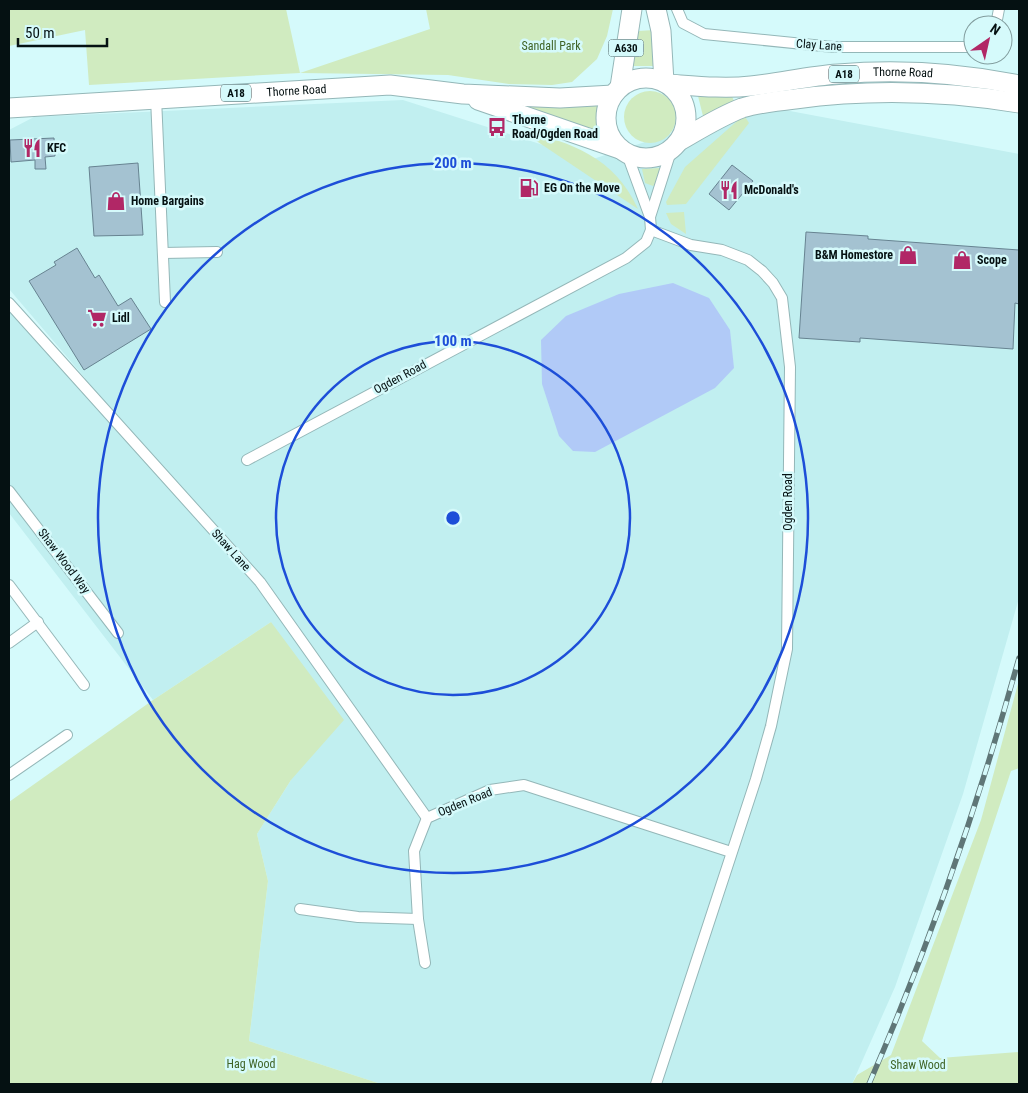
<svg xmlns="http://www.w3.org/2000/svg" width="1028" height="1093" font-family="'Roboto Condensed',sans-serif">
<rect width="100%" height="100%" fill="#d5fafb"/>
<polygon fill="#c1eff0" points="403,100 590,160 758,105 1019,154 1019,598 963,794 895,987 852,1084 381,1084 249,1041 268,881 257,834 291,780 271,622 153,700 9,513 9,303 80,381 85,378 9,289 9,130 34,117"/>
<g fill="#d0ebc0">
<polygon points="9,9 286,9 300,73 430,29 426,9 613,9 607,36 597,59 572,82 552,85 509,84 448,75 300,73 89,85 85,30 9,46"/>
<polygon points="654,30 657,66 632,66 638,31"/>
<circle cx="650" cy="117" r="26"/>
<polygon points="731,94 734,101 703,116 698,96"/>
<polygon points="599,103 597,113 601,136 553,122 525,105"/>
<polygon points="744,115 749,123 686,204 667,205 666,202 685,167"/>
<path d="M520 130C573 143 614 157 638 209Z"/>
<polygon points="660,168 659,181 653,186 645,183 642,169"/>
<polygon points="684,212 686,234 671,224 666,213"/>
<polygon points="271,622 344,720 291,780 257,834 268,881 249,1041 381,1084 9,1084 9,802 153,700"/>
<polygon points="1019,680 1019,768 1011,771 922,1041 940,1058 1019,1052 1019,1084 852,1084 857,1075 891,1055 981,820"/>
</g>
<polygon fill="#b1caf7" points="673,283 709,298 730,330 734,368 715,388 595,452 573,451 559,436 542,384 541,340 566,316 619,294"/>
<g fill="#a4c2d1" stroke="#678391">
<polygon points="54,138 55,156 45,157 46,169 35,169 35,160 11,162 10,140"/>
<polygon points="138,163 143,235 94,236 89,167"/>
<polygon points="732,165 753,181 729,210 709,194"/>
<polygon points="806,232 868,236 868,239 1019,250 1019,304 1015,303 1013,349 860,338 860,342 799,338"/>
<polygon points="77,248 95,278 99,275 118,306 131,298 151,329 84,370 29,281 56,265 54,262"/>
</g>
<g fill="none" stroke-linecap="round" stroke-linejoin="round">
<g stroke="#94b7b8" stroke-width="12">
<g id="street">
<polyline points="677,9 683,23 704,34 833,47 973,47"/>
<polyline points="996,25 999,9"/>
<polyline points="156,98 165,302"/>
<polyline points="627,154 650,217"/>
<polyline points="163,253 217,252"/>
<polyline points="9,303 260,582 427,818"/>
<polyline points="247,460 626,258 646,242 651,230"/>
<polyline points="9,491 118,633"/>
<polyline points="9,585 84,685"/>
<polyline points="9,643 38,622"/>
<polyline points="9,775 67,735"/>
<polyline points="300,909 358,917 418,919"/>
<polyline points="425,963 418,919 414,851 427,818 490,790 524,785 731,852"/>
<polyline points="656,1084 756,779 771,726 787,649 790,367 782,298 773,283 762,271 748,260 722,250 691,245 651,230 650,217 671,151"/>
</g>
</g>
<g stroke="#94b7b8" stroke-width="21">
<g id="highway">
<polyline points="656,9 661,31 664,82"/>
<circle cx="646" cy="118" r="40"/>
<path id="s1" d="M668 84C696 86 724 89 751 86 780 83 809 76 838 74 898 69 960 73 1019 85"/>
<polyline points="620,87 632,9"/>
<polyline points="478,100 620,149"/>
<path id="s2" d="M9 108 390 85 463 94 560 98 613 95"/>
<path d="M681 140C700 129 721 116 742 108 759 103 777 101 795 99 869 89 945 91 1019 103"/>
</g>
</g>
<use href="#street" stroke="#fff" stroke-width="10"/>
<use href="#highway" stroke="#fff" stroke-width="19"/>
<g stroke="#5f7677" stroke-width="5.5">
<path id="rail" d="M869 1084C929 946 979 803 1019 658"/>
</g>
<use href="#rail" stroke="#d5fafb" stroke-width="4" stroke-dasharray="11" stroke-linecap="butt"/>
</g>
<g fill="none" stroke="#1d4ed8" stroke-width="2.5">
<circle cx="453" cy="518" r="177"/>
<circle cx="453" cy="518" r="355"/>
</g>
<defs>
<g id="bus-bare" transform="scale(1.5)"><path d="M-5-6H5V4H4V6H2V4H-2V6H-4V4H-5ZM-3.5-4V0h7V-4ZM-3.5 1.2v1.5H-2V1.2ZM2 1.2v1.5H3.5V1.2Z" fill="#b12766" stroke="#d5fafb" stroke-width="2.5" paint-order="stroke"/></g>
<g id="restaurant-bare" transform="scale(1.5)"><path d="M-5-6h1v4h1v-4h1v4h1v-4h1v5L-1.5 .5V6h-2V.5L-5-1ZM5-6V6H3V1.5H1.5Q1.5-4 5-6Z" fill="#b12766" stroke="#d5fafb" stroke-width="2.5" paint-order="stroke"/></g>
<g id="fuel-bare" transform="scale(1.5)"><path d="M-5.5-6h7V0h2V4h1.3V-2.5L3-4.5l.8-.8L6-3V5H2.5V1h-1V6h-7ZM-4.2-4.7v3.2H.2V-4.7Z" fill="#b12766" stroke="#d5fafb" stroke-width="2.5" paint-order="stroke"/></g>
<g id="shop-bare" transform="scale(1.5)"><path d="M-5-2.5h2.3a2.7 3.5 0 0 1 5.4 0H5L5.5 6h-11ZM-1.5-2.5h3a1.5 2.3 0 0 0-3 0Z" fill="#b12766" stroke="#d5fafb" stroke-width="2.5" paint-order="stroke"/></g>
<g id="supermarket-bare" transform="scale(1.5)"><path d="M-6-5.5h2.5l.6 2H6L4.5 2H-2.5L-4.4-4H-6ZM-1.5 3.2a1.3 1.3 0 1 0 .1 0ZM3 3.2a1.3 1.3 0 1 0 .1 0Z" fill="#b12766" stroke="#d5fafb" stroke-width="2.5" paint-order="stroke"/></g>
</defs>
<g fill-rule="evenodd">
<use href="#bus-bare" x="497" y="127"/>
<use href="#restaurant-bare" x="32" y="148"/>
<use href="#fuel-bare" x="529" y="188"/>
<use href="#restaurant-bare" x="729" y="190"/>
<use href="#shop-bare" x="116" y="201"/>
<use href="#shop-bare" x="908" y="255"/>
<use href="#shop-bare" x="962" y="260"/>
<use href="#supermarket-bare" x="97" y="318"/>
</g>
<g text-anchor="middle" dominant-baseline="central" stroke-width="5" stroke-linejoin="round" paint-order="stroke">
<g fill="#d5fafb" stroke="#435758" stroke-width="1">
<rect x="608.5" y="39.5" width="35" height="17" rx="4"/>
<rect x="829" y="65.5" width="30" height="17" rx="4"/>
<rect x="221" y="84.5" width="30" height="17" rx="4"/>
</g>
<g font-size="11" font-weight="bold" fill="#051112">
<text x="626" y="48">A630</text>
<text x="844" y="74">A18</text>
<text x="236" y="93">A18</text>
</g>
<g font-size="12" fill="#051112" stroke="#d5fafb">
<text transform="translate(819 45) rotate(4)">Clay Lane</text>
<text stroke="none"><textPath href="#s1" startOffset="236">Thorne Road</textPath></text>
<text stroke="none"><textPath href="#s2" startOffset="288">Thorne Road</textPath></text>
<text transform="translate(400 377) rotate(-28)">Ogden Road</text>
<text transform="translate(788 502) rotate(-90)">Ogden Road</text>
<text transform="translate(231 550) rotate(48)">Shaw Lane</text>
<text transform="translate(64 561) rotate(53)">Shaw Wood Way</text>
<text transform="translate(465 802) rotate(-22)">Ogden Road</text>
</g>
<g font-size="12" fill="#3f6325" stroke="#d5fafb">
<text x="551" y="46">Sandall Park</text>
<text x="251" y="1064">Hag Wood</text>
<text x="918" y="1065">Shaw Wood</text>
</g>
<g font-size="12" font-weight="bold" fill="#051112" stroke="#d5fafb" text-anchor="start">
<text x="512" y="120">Thorne<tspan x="512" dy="14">Road/Ogden Road</tspan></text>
<text x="47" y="148">KFC</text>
<text x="544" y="188">EG On the Move</text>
<text x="744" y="190">McDonald's</text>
<text x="131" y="201">Home Bargains</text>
<text x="893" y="255" text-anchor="end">B&amp;M Homestore</text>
<text x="977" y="260">Scope</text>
<text x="112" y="318">Lidl</text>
</g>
</g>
<circle cx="453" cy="518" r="8" fill="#1d4ed8" stroke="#d5fafb" stroke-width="2.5"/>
<g font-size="15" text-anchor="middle" font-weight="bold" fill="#1d4ed8" stroke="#d5fafb" stroke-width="5" stroke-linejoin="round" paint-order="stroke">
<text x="453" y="168">200 m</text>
<text x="453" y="346">100 m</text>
</g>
<rect width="1028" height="1093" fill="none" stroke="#051112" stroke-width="20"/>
<g transform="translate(988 40) rotate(34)"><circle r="24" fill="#d5fafb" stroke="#829d9e"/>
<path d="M0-4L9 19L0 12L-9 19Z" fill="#b12766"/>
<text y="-8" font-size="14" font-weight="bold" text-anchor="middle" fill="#051112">N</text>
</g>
<path d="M18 38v8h89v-8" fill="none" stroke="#051112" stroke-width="2.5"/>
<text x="25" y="38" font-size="15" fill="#051112" stroke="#d5fafb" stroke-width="4" paint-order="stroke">50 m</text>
</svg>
